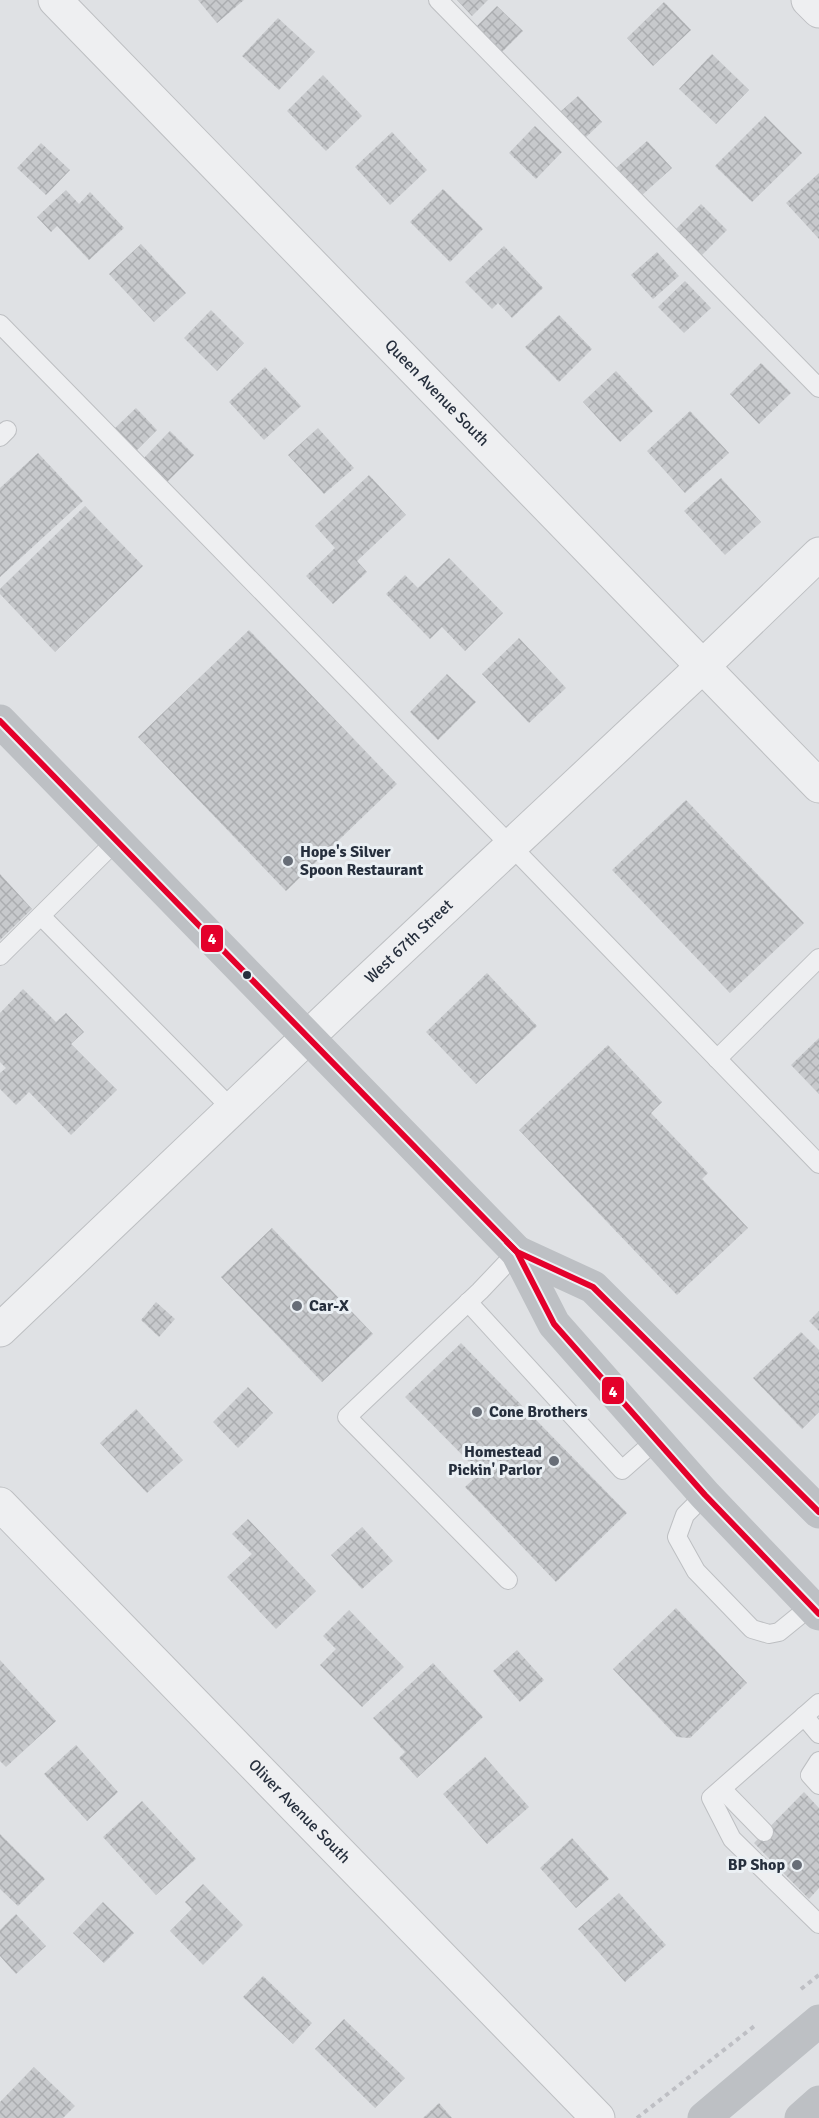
<svg xmlns="http://www.w3.org/2000/svg" width="819" height="2118" font-family="Signika,sans-serif">
<defs>
<pattern id="building-cross-hatch" width="8" height="8" patternUnits="userSpaceOnUse" patternTransform="scale(1.5)"><rect width="8" height="8" fill="#c7c9cc"/><path d="M0 0l8 8M0 8l8-8" fill="none" stroke="#abadb0"/></pattern>
</defs>
<rect width="100%" height="100%" fill="#dfe1e4"/>
<g fill="url(#building-cross-hatch)">
<polygon points="198,0 244,0 217,23"/>
<polygon points="457,0 488,0 472,16"/>
<polygon points="664,2 691,30 653,66 627,38"/>
<polygon points="497,6 523,31 502,52 476,27"/>
<polygon points="278,18 315,52 279,90 242,56"/>
<polygon points="712,54 749,90 716,124 679,89"/>
<polygon points="323,75 362,116 326,151 287,111"/>
<polygon points="578,96 602,122 584,139 559,113"/>
<polygon points="765,116 802,153 752,202 715,166"/>
<polygon points="535,126 562,152 536,179 509,153"/>
<polygon points="392,132 427,170 390,205 355,167"/>
<polygon points="647,141 672,168 641,196 616,168"/>
<polygon points="41,143 70,170 46,195 17,168"/>
<polygon points="819,173 819,239 786,203"/>
<polygon points="443,189 483,229 450,262 410,222"/>
<polygon points="66,190 79,204 90,192 124,228 89,260 57,226 51,232 37,217"/>
<polygon points="701,204 727,230 699,258 673,232"/>
<polygon points="141,244 186,293 154,322 109,274"/>
<polygon points="504,246 543,288 512,318 498,303 492,309 465,282"/>
<polygon points="657,252 679,276 653,299 631,275"/>
<polygon points="685,281 711,308 684,333 658,307"/>
<polygon points="211,310 244,343 217,371 184,338"/>
<polygon points="559,315 592,349 559,382 525,347"/>
<polygon points="761,363 791,393 759,424 730,394"/>
<polygon points="265,367 301,406 264,440 229,402"/>
<polygon points="616,371 653,411 620,442 583,402"/>
<polygon points="136,408 157,430 136,451 114,429"/>
<polygon points="690,411 729,453 685,493 647,451"/>
<polygon points="318,428 354,468 324,494 288,455"/>
<polygon points="170,431 194,455 166,483 143,459"/>
<polygon points="38,453 83,501 0,577 0,488"/>
<polygon points="369,475 406,515 357,561 367,572 333,604 306,576 335,548 315,526"/>
<polygon points="721,478 761,522 725,555 684,511"/>
<polygon points="85,506 143,566 55,652 0,594 0,589"/>
<polygon points="449,558 503,613 465,651 442,627 430,639 386,594 405,575 418,588"/>
<polygon points="249,630 397,784 286,891 138,737"/>
<polygon points="519,638 566,688 529,723 482,674"/>
<polygon points="447,674 476,702 438,740 410,712"/>
<polygon points="686,800 804,923 730,993 612,870"/>
<polygon points="0,874 32,909 0,940"/>
<polygon points="487,973 537,1026 476,1084 426,1032"/>
<polygon points="23,989 56,1022 66,1013 84,1032 71,1044 117,1090 71,1135 29,1092 16,1105 0,1089 0,1073 6,1068 0,1062 0,1013"/>
<polygon points="819,1038 819,1094 791,1065"/>
<polygon points="608,1045 662,1102 651,1113 708,1173 702,1179 748,1228 677,1295 519,1130"/>
<polygon points="272,1228 373,1334 322,1382 221,1277"/>
<polygon points="156,1302 175,1319 159,1337 141,1320"/>
<polygon points="819,1311 819,1331 809,1321"/>
<polygon points="801,1332 819,1350 819,1412 802,1429 753,1378"/>
<polygon points="461,1343 627,1513 556,1582 465,1487 480,1473 405,1397"/>
<polygon points="248,1387 273,1413 238,1448 213,1422"/>
<polygon points="136,1409 183,1460 147,1493 100,1443"/>
<polygon points="248,1519 316,1591 276,1629 227,1577 252,1554 232,1534"/>
<polygon points="362,1527 393,1561 362,1589 331,1555"/>
<polygon points="676,1608 747,1683 690,1738 677,1737 613,1669"/>
<polygon points="349,1610 404,1667 362,1707 320,1665 336,1649 323,1636"/>
<polygon points="517,1650 544,1680 520,1702 493,1671"/>
<polygon points="0,1660 56,1721 6,1767 0,1761"/>
<polygon points="433,1663 483,1717 417,1778 399,1758 405,1752 373,1718"/>
<polygon points="76,1745 118,1792 87,1821 44,1774"/>
<polygon points="485,1757 529,1807 487,1844 443,1794"/>
<polygon points="804,1792 819,1808 819,1888 809,1899 754,1843"/>
<polygon points="142,1801 196,1859 156,1895 103,1837"/>
<polygon points="0,1834 45,1879 18,1906 0,1889"/>
<polygon points="572,1838 609,1879 576,1908 540,1868"/>
<polygon points="203,1884 243,1925 203,1965 170,1931 192,1909 185,1902"/>
<polygon points="619,1893 666,1945 625,1982 578,1929"/>
<polygon points="103,1902 134,1933 104,1963 73,1933"/>
<polygon points="16,1914 46,1946 16,1974 0,1956 0,1930"/>
<polygon points="263,1976 312,2023 293,2044 243,1997"/>
<polygon points="344,2019 405,2078 375,2108 315,2049"/>
<polygon points="34,2067 75,2106 63,2118 0,2118 0,2102"/>
<polygon points="439,2103 452,2118 423,2118"/>
</g>
<g fill="none" stroke-linecap="round" stroke-linejoin="round">
<g stroke="#bdbfc2" stroke-width="20">
<g id="lane">
<polyline points="438,0 819,388"/>
<polyline points="0,324 511,846 819,1164"/>
<polyline points="0,437 7,430"/>
<polyline points="41,916 232,1109"/>
<polyline points="0,956 116,841"/>
<polyline points="717,1059 819,958"/>
<polyline points="468,1302 622,1470 656,1440"/>
<polyline points="705,1495 685,1515 677,1537 696,1571 752,1629 769,1634 779,1632 811,1606"/>
<polyline points="508,1580 347,1417 480,1291 517,1252"/>
<polyline points="819,1703 711,1798 732,1839 819,1924"/>
<polyline points="804,1716 819,1734"/>
<polyline points="819,1761 810,1775 819,1785"/>
<polyline points="722,1789 764,1832"/>
</g>
</g>
<g stroke="#bdbfc2" stroke-width="35">
<g id="street">
<path id="s1" d="M55 0 819 786"/>
<polyline points="808,0 819,11"/>
<path id="s2" d="M0 1330 354 993 703 666 819 554"/>
<path id="s3" d="M0 1504 598 2118"/>
</g>
</g>
<g stroke="#bebfc4" stroke-width="4" stroke-dasharray="4.5 4.5" stroke-linecap="butt">
<polyline points="801,1989 819,1975"/>
<polyline points="637,2118 757,2024"/>
</g>
<use href="#lane" stroke="#eeeff1" stroke-width="18"/>
<use href="#street" stroke="#eeeff1" stroke-width="33"/>
<g stroke="#bdc0c4" stroke-width="33">
<polyline points="0,721 517,1252 554,1324 705,1495 819,1614"/>
<polyline points="517,1252 593,1287 819,1512"/>
<polyline points="704,2118 819,2021"/>
<polyline points="801,2118 819,2102"/>
</g>
<g stroke="#ebf0f4" stroke-width="10">
<g id="bus-1">
<polyline points="0,721 517,1252 554,1324 705,1495 819,1614"/>
<polyline points="507,1242 517,1252 593,1287 819,1512"/>
</g>
</g>
<use href="#bus-1" stroke="#e4002b" stroke-width="6"/>
</g>
<g fill="#676d77" stroke="#ebf0f4" stroke-width="2">
<circle cx="288" cy="861" r="6"/>
<circle cx="297" cy="1306" r="6"/>
<circle cx="477" cy="1412" r="6"/>
<circle cx="554" cy="1461" r="6"/>
<circle cx="797" cy="1865" r="6"/>
</g>
<circle fill="#262f3d" stroke="#ebf0f4" stroke-width="2" cx="247" cy="975" r="5"/>
<g text-anchor="middle" dominant-baseline="central" stroke-width="6" stroke-linejoin="round" paint-order="stroke">
<g font-size="16" fill="#262f3d" stroke="#ebf0f4">
<text stroke="none"><textPath href="#s1" startOffset="548">Queen Avenue South</textPath></text>
<text stroke="none"><textPath href="#s2" startOffset="564">West 67th Street</textPath></text>
<text stroke="none"><textPath href="#s3" startOffset="429">Oliver Avenue South</textPath></text>
</g>
<g font-size="16" font-weight="bold" fill="#262f3d" stroke="#ebf0f4" text-anchor="start">
<text x="300" y="852">Hope's Silver<tspan x="300" dy="18">Spoon Restaurant</tspan></text>
<text x="309" y="1306">Car-X</text>
<text x="489" y="1412">Cone Brothers</text>
<text x="542" y="1452" text-anchor="end">Homestead<tspan x="542" dy="18">Pickin' Parlor</tspan></text>
<text x="785" y="1865" text-anchor="end">BP Shop</text>
</g>
</g>
<g stroke="#ebf0f4" stroke-width="2">
<rect x="200" y="924" width="24" height="29" rx="6" fill="#e4002b"/>
<rect x="601" y="1376" width="24" height="29" rx="6" fill="#e4002b"/>
</g>
<g font-size="16" text-anchor="middle" font-weight="bold" fill="#fff">
<text x="212" y="944">4</text>
<text x="613" y="1397">4</text>
</g>
</svg>
